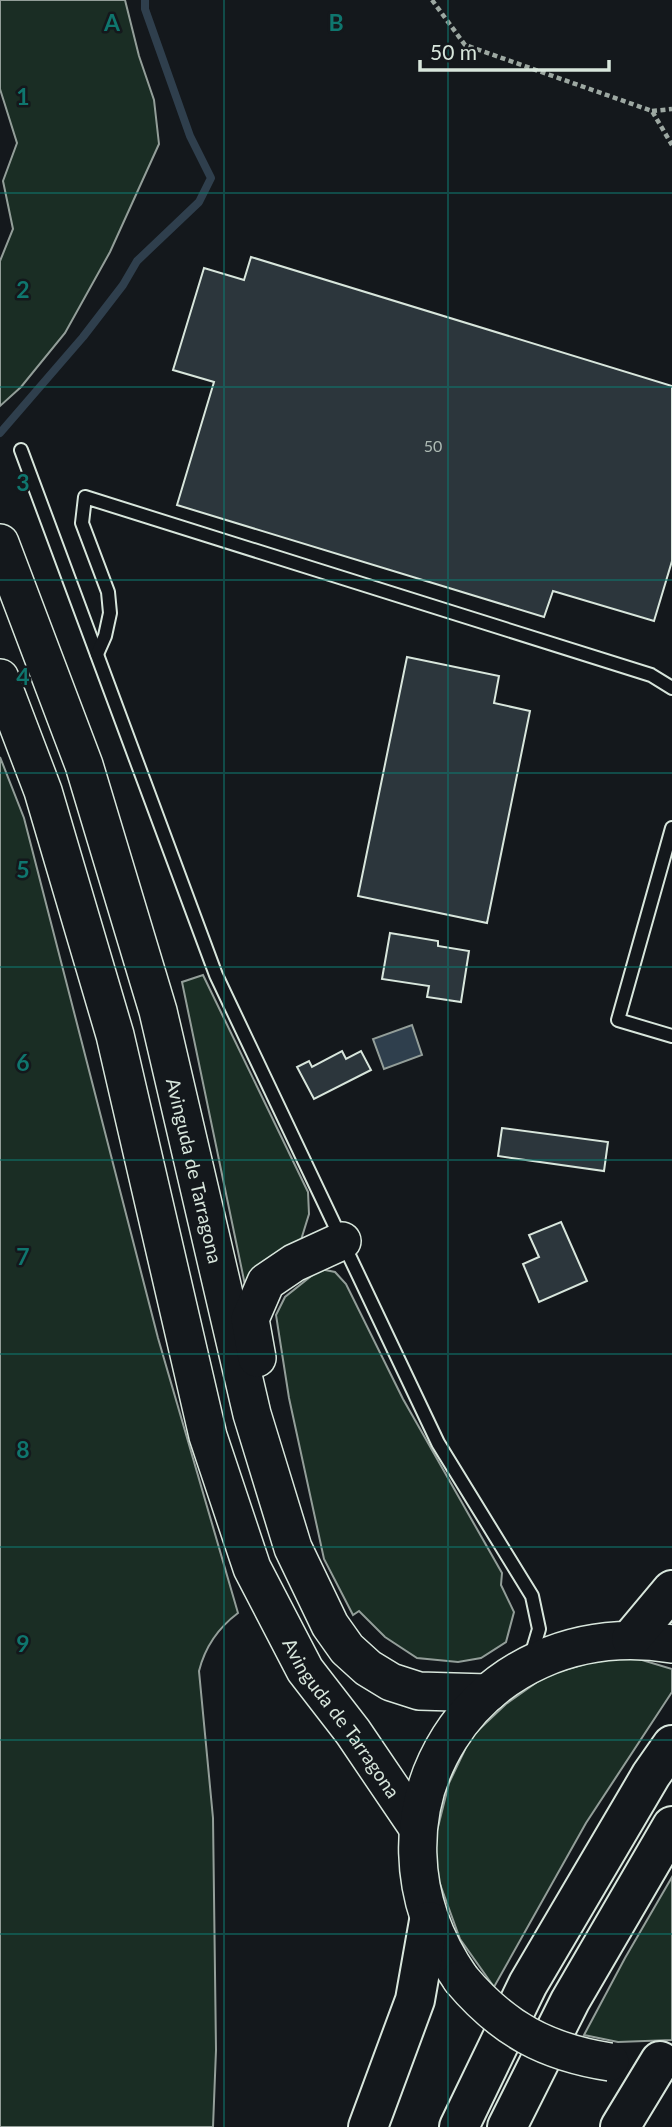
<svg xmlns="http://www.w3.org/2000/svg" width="672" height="2127" font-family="Lato,sans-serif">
<rect width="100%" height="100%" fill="#14181c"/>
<g fill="#1a2d24" stroke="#939e99" stroke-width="2">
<polygon points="0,0 125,0 139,56 154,100 159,144 110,252 65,333 21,387 0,406 0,261 13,229 3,181 17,143 0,89"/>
<path d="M0 757 24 818 158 1338 238 1613C218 1628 205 1647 199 1671L213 1818 216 2050 213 2127H0Z"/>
<polygon points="203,975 308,1192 309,1214 301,1240 245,1285 182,982"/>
<polygon points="320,1269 335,1272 346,1284 403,1399 502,1573 501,1585 514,1612 506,1642 481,1658 458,1662 417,1658 385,1637 359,1611 353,1615 324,1559 289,1398 276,1315 285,1297"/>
<polygon points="632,1657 672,1669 672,1692 586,1823 494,1987 460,1939 436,1873 436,1835 449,1783 471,1737 506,1704 547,1675 592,1662"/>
<polygon points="672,1877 672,2040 618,2042 584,2035 625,1958"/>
</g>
<polygon fill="#2f3f4d" stroke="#939e99" stroke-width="2" points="412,1025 422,1055 384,1069 373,1039"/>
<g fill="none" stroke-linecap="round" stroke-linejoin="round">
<polyline stroke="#2f3f4d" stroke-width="8" points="0,433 83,337 123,285 137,261 199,202 211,178 190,136 145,9 145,0"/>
</g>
<g fill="#2c363c" stroke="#d8e6dc" stroke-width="2">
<polygon points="251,257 672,386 672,561 654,621 553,591 544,617 177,505 214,382 173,370 204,268 244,280"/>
<polygon points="407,657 499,676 494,703 530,711 487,923 358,896"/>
<polygon points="390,933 438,941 438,946 469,951 461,1002 427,997 429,986 382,979"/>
<polygon points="342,1051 346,1059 361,1051 371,1070 314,1099 297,1067 309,1061 312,1067"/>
<polygon points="502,1128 608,1142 604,1171 498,1156"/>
<polygon points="561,1222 587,1281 539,1302 523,1264 539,1257 529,1235"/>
</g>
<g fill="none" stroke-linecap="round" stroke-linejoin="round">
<g stroke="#d8e6dc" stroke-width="16">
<g id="service">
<polyline points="21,450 216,975 438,1443 532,1596 539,1629 531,1656"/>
<polyline points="97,654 105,636 110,613 108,592 82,523 85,497 651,675 672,688"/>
<polyline points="672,828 618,1020 672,1036"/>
</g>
</g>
<g stroke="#d8e6dc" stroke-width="40">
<g id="primary">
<path id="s1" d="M0 543 84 765 158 1011 252 1414 293 1548 330 1625 347 1649 368 1668 391 1682 419 1691 488 1693"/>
<path id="s2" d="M0 678 43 791 115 1035 208 1436 252 1568 305 1670 353 1732 418 1828"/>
<polyline points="257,1358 250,1319 266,1282 294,1263 342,1241"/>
<path d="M461 1979C346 1815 475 1612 672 1644"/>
</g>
</g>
<g stroke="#d8e6dc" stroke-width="42">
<g id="motorway">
<polyline points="631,1639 672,1590"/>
<polyline points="368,2127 415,2000 429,1921"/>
<polyline points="459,2127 528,1984 651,1775 672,1745"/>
<polyline points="507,2127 570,2001 672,1826"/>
<polyline points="620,2127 660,2061"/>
</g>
</g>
<g stroke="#9da8a2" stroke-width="4.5" stroke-dasharray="5 3.5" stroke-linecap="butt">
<polyline points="432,0 465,45 652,111 672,145"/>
<polyline points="652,111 672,109"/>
</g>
<use href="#service" stroke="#14181c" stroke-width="12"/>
<use href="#primary" stroke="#14181c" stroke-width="37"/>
<use href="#motorway" stroke="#14181c" stroke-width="38"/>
<g stroke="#d8e6dc" stroke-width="40" stroke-linecap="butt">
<path id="primary-bridge" d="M461 1979C503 2029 546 2052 610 2062"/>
</g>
<use href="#primary-bridge" stroke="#14181c" stroke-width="37"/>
</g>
<path fill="none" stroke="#0f766e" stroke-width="2" stroke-opacity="0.55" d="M224 0V2127M448 0V2127M0 193H672M0 387H672M0 580H672M0 773H672M0 967H672M0 1160H672M0 1354H672M0 1547H672M0 1740H672M0 1934H672"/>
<g text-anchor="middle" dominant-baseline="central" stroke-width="5" stroke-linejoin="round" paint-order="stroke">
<g font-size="16" fill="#adbab4">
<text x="433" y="445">50</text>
</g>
<g font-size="19" fill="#d8e6dc" stroke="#14181c">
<text stroke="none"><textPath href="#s1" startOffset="658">Avinguda de Tarragona</textPath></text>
<text stroke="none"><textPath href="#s2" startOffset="1101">Avinguda de Tarragona</textPath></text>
</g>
</g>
<g font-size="23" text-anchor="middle" font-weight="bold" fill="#0f766e" stroke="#14181c" stroke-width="5" stroke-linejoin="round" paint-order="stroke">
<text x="112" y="31">A</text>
<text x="336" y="31">B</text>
<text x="23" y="105">1</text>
<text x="23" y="298">2</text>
<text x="23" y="491">3</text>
<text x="23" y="685">4</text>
<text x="23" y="878">5</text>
<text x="23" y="1071">6</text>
<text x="23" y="1265">7</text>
<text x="23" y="1458">8</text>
<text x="23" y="1652">9</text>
</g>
<path d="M420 60v10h189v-10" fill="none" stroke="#d8e6dc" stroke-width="3.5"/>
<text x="430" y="60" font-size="21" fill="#d8e6dc" stroke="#14181c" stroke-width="5" paint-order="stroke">50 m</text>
</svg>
